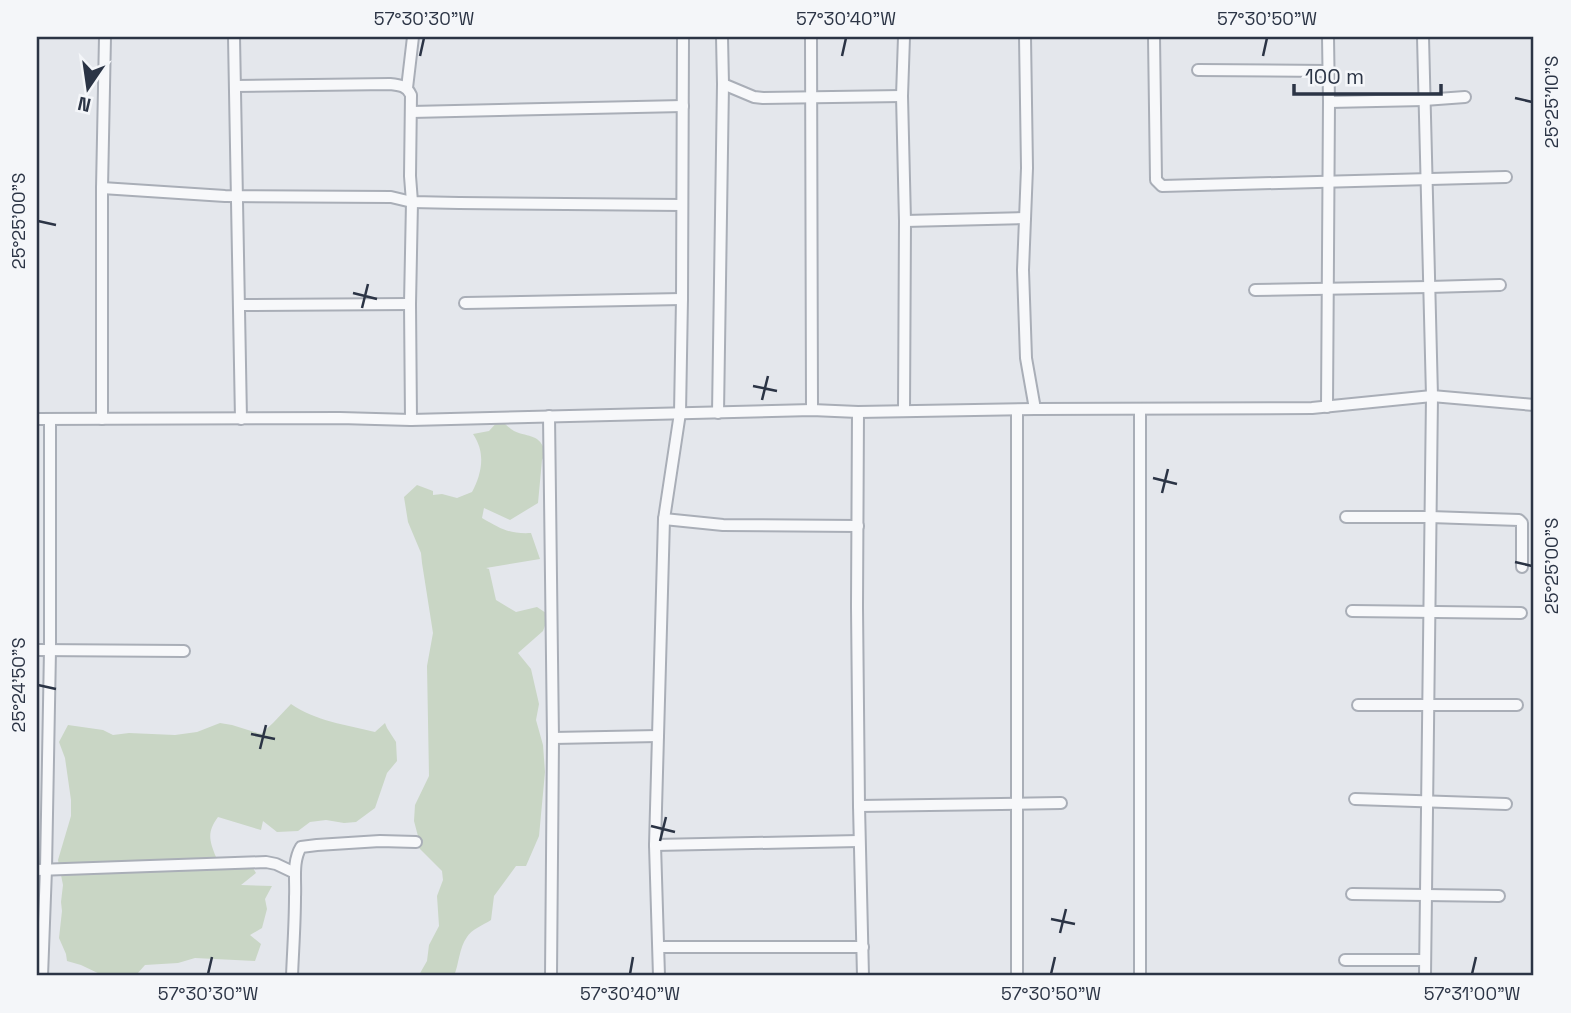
<svg xmlns="http://www.w3.org/2000/svg" width="1571" height="1013" font-family="'Space Grotesk',sans-serif">
<rect width="100%" height="100%" fill="#e4e7ec"/>
<g fill="#c9d6c5">
<path d="M500 419C504 423 509 428 514 431 530 438 539 433 546 453L542 460 538 503 510 520 484 508 482 518C501 529 509 534 531 533L540 559 486 568 489 569 496 600 516 612 537 607 549 615 543 631 518 653 531 669 539 704 536 720 543 745 545 772 539 836 526 866H516L494 896 491 920C483 925 471 930 467 937 459 948 459 964 454 976H421L419 975 427 961 429 945 439 926 437 896 443 880 442 871 418 847 419 840 414 821 415 805 429 776 427 666 433 633 422 563 421 553 408 522 404 497 417 485 433 491V495L442 494 457 498 472 492C482 473 486 453 473 434L489 431Z"/>
<path d="M291 704C315 721 347 725 375 732L385 723 387 728 396 742 397 761 387 773 375 808 356 822 344 823 326 820 310 822 298 831 277 832 263 821 261 830 218 817C207 832 209 840 216 857L250 863 256 873 241 885 272 886 265 899 267 909 262 928 250 935 261 944 255 961 195 958 178 963 145 965 137 974 133 976H104L81 965 67 961 66 954 59 938 62 911 61 902 63 885 58 860 71 816V800L65 758 59 742 68 725 103 730 113 735 129 733 175 735 197 732 220 723 232 725 261 734 273 723Z"/>
</g>
<g fill="none" stroke-linecap="round" stroke-linejoin="round">
<g stroke="#a9aeb7" stroke-width="14">
<g id="street">
<polyline points="234,37 241,419"/>
<polyline points="811,37 812,410"/>
<polyline points="904,37 902,96 905,221 904,410"/>
<polyline points="1025,37 1027,168 1023,270 1026,358 1035,409"/>
<polyline points="1154,37 1156,180 1162,186 1506,177"/>
<polyline points="1423,37 1432,396 1425,976"/>
<polyline points="1198,70 1329,71"/>
<polyline points="723,84 754,97 763,98 902,96"/>
<path d="M235 86 390 84C400 85 407 86 411 95L410 176 412 202 410 304 411 420"/>
<polyline points="407,88 413,37"/>
<polyline points="1329,102 1424,100 1465,97"/>
<polyline points="411,112 683,106"/>
<polyline points="102,188 225,196 391,197 412,202 459,203 682,205"/>
<polyline points="905,221 1025,218"/>
<polyline points="1255,290 1429,287 1500,285"/>
<polyline points="465,303 682,299"/>
<polyline points="239,305 410,304"/>
<polyline points="1327,407 1329,102 1328,37"/>
<polyline points="1017,410 1017,976"/>
<polyline points="858,412 857,607 859,806 863,976"/>
<polyline points="718,413 723,84 722,37"/>
<polyline points="549,416 553,738 551,976"/>
<polyline points="37,419 340,418 411,420 812,410 858,412 1035,409 1312,408 1432,396 1534,405"/>
<polyline points="102,419 102,188 105,37"/>
<polyline points="1346,517 1430,517 1519,520 1522,523 1522,567"/>
<polyline points="664,519 723,525 858,526"/>
<polyline points="1352,611 1521,613"/>
<polyline points="37,650 184,651"/>
<polyline points="1358,705 1517,705"/>
<polyline points="553,738 658,736"/>
<polyline points="1355,799 1506,804"/>
<polyline points="859,806 1061,803"/>
<polyline points="655,845 859,841"/>
<polyline points="37,870 266,862 276,864 295,873"/>
<polyline points="1352,894 1499,896"/>
<polyline points="659,947 863,947"/>
<polyline points="1345,960 1425,960"/>
<polyline points="42,976 46,869 50,650 50,420"/>
<path d="M292 976C293 950 295 924 295 897 296 881 292 862 301 847L317 845 380 841 416 842"/>
<polyline points="659,976 655,845 658,736 664,519 680,413 682,299 683,37"/>
<polyline points="1140,976 1140,409"/>
</g>
</g>
<use href="#street" stroke="#f7f8fa" stroke-width="10"/>
</g>
<path fill="none" stroke="#2b3445" stroke-width="2.5" d="M420 56 424 38M842 56 846 38M1263 56 1267 38M1515 98 1532 102M38 221 56 225M353 293 377 299M362 308 368 284M753 386 777 391M762 400 768 376M1153 478 1177 484M1162 493 1168 469M1515 562 1532 566M38 685 56 689M251 734 275 739M260 749 266 725M651 826 675 832M660 841 666 817M1051 919 1075 924M1060 933 1066 909M208 974 212 957M630 974 633 957M1051 974 1055 957M1472 974 1476 957"/>
<rect width="1571" height="1013" fill="none" stroke="#f4f6f9" stroke-width="77"/>
<g transform="translate(88 88) rotate(193)" stroke="#f4f6f9" stroke-width="5" paint-order="stroke">
<path d="M0-5L12 26L0 18L-12 26Z" fill="#2b3445"/>
<text y="-10" font-size="19" font-weight="bold" text-anchor="middle" fill="#2b3445">N</text>
</g>
<path d="M1294 84v10h147v-10" fill="none" stroke="#2b3445" stroke-width="3.5"/>
<text x="1305" y="84" font-size="21" fill="#2b3445" stroke="#f4f6f9" stroke-width="5" paint-order="stroke">100 m</text>
<rect x="38" y="38" width="1494" height="936" fill="none" stroke="#2b3445" stroke-width="2.5"/>
<g font-size="18" text-anchor="middle" fill="#2b3445">
<text x="424" y="25">57°30'30"W</text>
<text x="846" y="25">57°30'40"W</text>
<text x="1267" y="25">57°30'50"W</text>
<text transform="translate(1552 102) rotate(-90)" y="6">25°25'10"S</text>
<text transform="translate(19 221) rotate(-90)" y="6">25°25'00"S</text>
<text transform="translate(1552 566) rotate(-90)" y="6">25°25'00"S</text>
<text transform="translate(19 685) rotate(-90)" y="6">25°24'50"S</text>
<text x="208" y="1000">57°30'30"W</text>
<text x="630" y="1000">57°30'40"W</text>
<text x="1051" y="1000">57°30'50"W</text>
<text x="1472" y="1000">57°31'00"W</text>
</g>
</svg>
